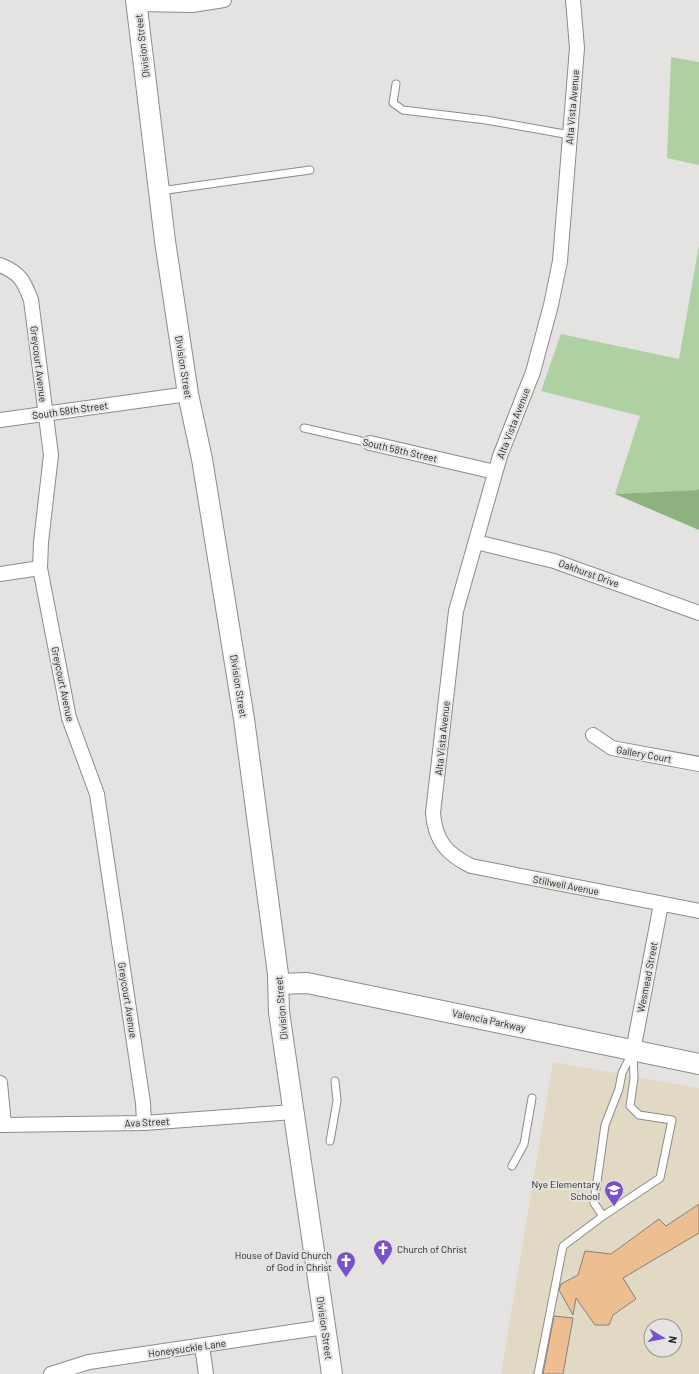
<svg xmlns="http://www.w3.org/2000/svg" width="699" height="1374" font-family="Barlow,sans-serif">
<rect width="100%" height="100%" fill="#e5e3e1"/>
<path fill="#e2d9c4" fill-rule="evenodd" d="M553 1062 699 1088V1374H501ZM651 1326H675V1350H651Z"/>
<g fill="#aed0a2">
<polygon points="671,57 699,62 699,165 667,158"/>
<polygon points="699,245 699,487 698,490 615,494 640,416 541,391 561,334 679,359"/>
</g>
<polygon fill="#8db17f" points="699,487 699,530 615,494 698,490"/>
<g fill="#edbe90" stroke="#82807d">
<polygon points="699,1204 699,1233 623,1278 636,1299 613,1315 609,1325 595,1325 576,1298 573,1315 559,1290 561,1284 578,1275 585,1251 611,1254 659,1219 666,1226"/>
<polygon points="554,1316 573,1318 563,1374 543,1374"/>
</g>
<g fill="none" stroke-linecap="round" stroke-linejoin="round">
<g stroke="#8e8b89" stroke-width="9">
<g id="lane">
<polyline points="396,84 393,103 403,110 486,120 570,135"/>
<polyline points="160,191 310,170"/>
<polyline points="304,428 370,443"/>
<polygon points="633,1051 634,1078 630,1106 639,1115 672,1120 660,1178 603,1216 594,1203 605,1125 619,1089 622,1073"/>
<polyline points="330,1141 337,1101 335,1081"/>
<polyline points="512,1166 524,1144 532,1098"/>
<polyline points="538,1374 563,1246 603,1216"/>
</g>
</g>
<g stroke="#8e8b89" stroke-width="16">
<g id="street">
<path d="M573 0 577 48 560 261 551 305 533 372 500 456 456 611 433 813C435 841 447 854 471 866L699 911"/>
<polyline points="137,4 192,5 224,0"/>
<path d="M0 265C20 273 24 281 31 300L51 455 41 542 40 568 69 718 97 794 143 1103 144 1123"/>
<polyline points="0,420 188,394"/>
<polyline points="370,443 495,472"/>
<polyline points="476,542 554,561 699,613"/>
<polyline points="0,574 40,568"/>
<polyline points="593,735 612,748 699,764"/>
<polyline points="633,1051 661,904"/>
<polyline points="0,1083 4,1125"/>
<polyline points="0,1125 144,1123 293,1112"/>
<polyline points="202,1346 206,1374"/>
<polyline points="51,1374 89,1362 325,1327"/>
</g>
</g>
<g stroke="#8e8b89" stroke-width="22">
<g id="secondary">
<polyline points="136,0 165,241 188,394 202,459 244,719 278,974 279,1012 332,1374"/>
<polyline points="279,984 307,983 699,1064"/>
</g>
</g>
<use href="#lane" stroke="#fff" stroke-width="7"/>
<use href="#street" stroke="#fff" stroke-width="14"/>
<use href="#secondary" stroke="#fff" stroke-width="20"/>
</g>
<defs>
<g id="school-pin" transform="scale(1)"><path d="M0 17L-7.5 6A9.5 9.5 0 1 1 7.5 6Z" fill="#7a51ca" stroke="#e5e3e1"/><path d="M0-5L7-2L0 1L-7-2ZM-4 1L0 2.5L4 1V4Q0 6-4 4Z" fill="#fff"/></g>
<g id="church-pin" transform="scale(1)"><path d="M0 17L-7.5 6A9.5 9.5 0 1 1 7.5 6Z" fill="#7a51ca" stroke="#e5e3e1"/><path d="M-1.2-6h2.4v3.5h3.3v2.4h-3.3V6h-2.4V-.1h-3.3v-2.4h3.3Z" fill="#fff"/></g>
</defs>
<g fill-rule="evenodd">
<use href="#school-pin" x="614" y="1190"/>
<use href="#church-pin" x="383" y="1249"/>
<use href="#church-pin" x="346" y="1261"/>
</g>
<g text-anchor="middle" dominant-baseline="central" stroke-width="4" stroke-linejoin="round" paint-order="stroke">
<g font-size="10" fill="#272625" stroke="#e5e3e1">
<text transform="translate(142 46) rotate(-97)">Division Street</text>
<text transform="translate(572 107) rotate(-85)">Alta Vista Avenue</text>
<text transform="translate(39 364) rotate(83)">Greycourt Avenue</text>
<text transform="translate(184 367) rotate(81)">Division Street</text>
<text transform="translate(70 410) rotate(-8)">South 58th Street</text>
<text transform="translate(513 423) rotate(-69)">Alta Vista Avenue</text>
<text transform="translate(400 450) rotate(13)">South 58th Street</text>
<text transform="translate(589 573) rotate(20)">Oakhurst Drive</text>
<text transform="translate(63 684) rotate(78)">Greycourt Avenue</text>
<text transform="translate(239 686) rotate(81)">Division Street</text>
<text transform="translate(442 738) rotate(-84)">Alta Vista Avenue</text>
<text transform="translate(644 754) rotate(10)">Gallery Court</text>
<text transform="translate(566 885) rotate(11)">Stillwell Avenue</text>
<text transform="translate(647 977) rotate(-79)">Wesmead Street</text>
<text transform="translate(128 1000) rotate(81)">Greycourt Avenue</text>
<text transform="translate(281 1008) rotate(-95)">Division Street</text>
<text transform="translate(489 1020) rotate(12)">Valencia Parkway</text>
<text transform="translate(147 1122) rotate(-3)">Ava Street</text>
<text transform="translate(325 1328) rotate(82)">Division Street</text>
<text transform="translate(187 1348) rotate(-8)">Honeysuckle Lane</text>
</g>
<g font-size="10" fill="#272625" stroke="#e5e3e1" text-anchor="end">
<text x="600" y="1184">Nye Elementary<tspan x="600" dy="12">School</tspan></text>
<text x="397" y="1249" text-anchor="start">Church of Christ</text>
<text x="332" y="1255">House of David Church<tspan x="332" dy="12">of God in Christ</tspan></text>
</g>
</g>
<g transform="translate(663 1338) rotate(100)"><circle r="19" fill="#e5e3e1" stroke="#999796"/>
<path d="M0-3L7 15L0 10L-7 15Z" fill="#7a51ca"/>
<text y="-6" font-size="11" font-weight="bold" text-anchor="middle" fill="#272625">N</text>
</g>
</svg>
